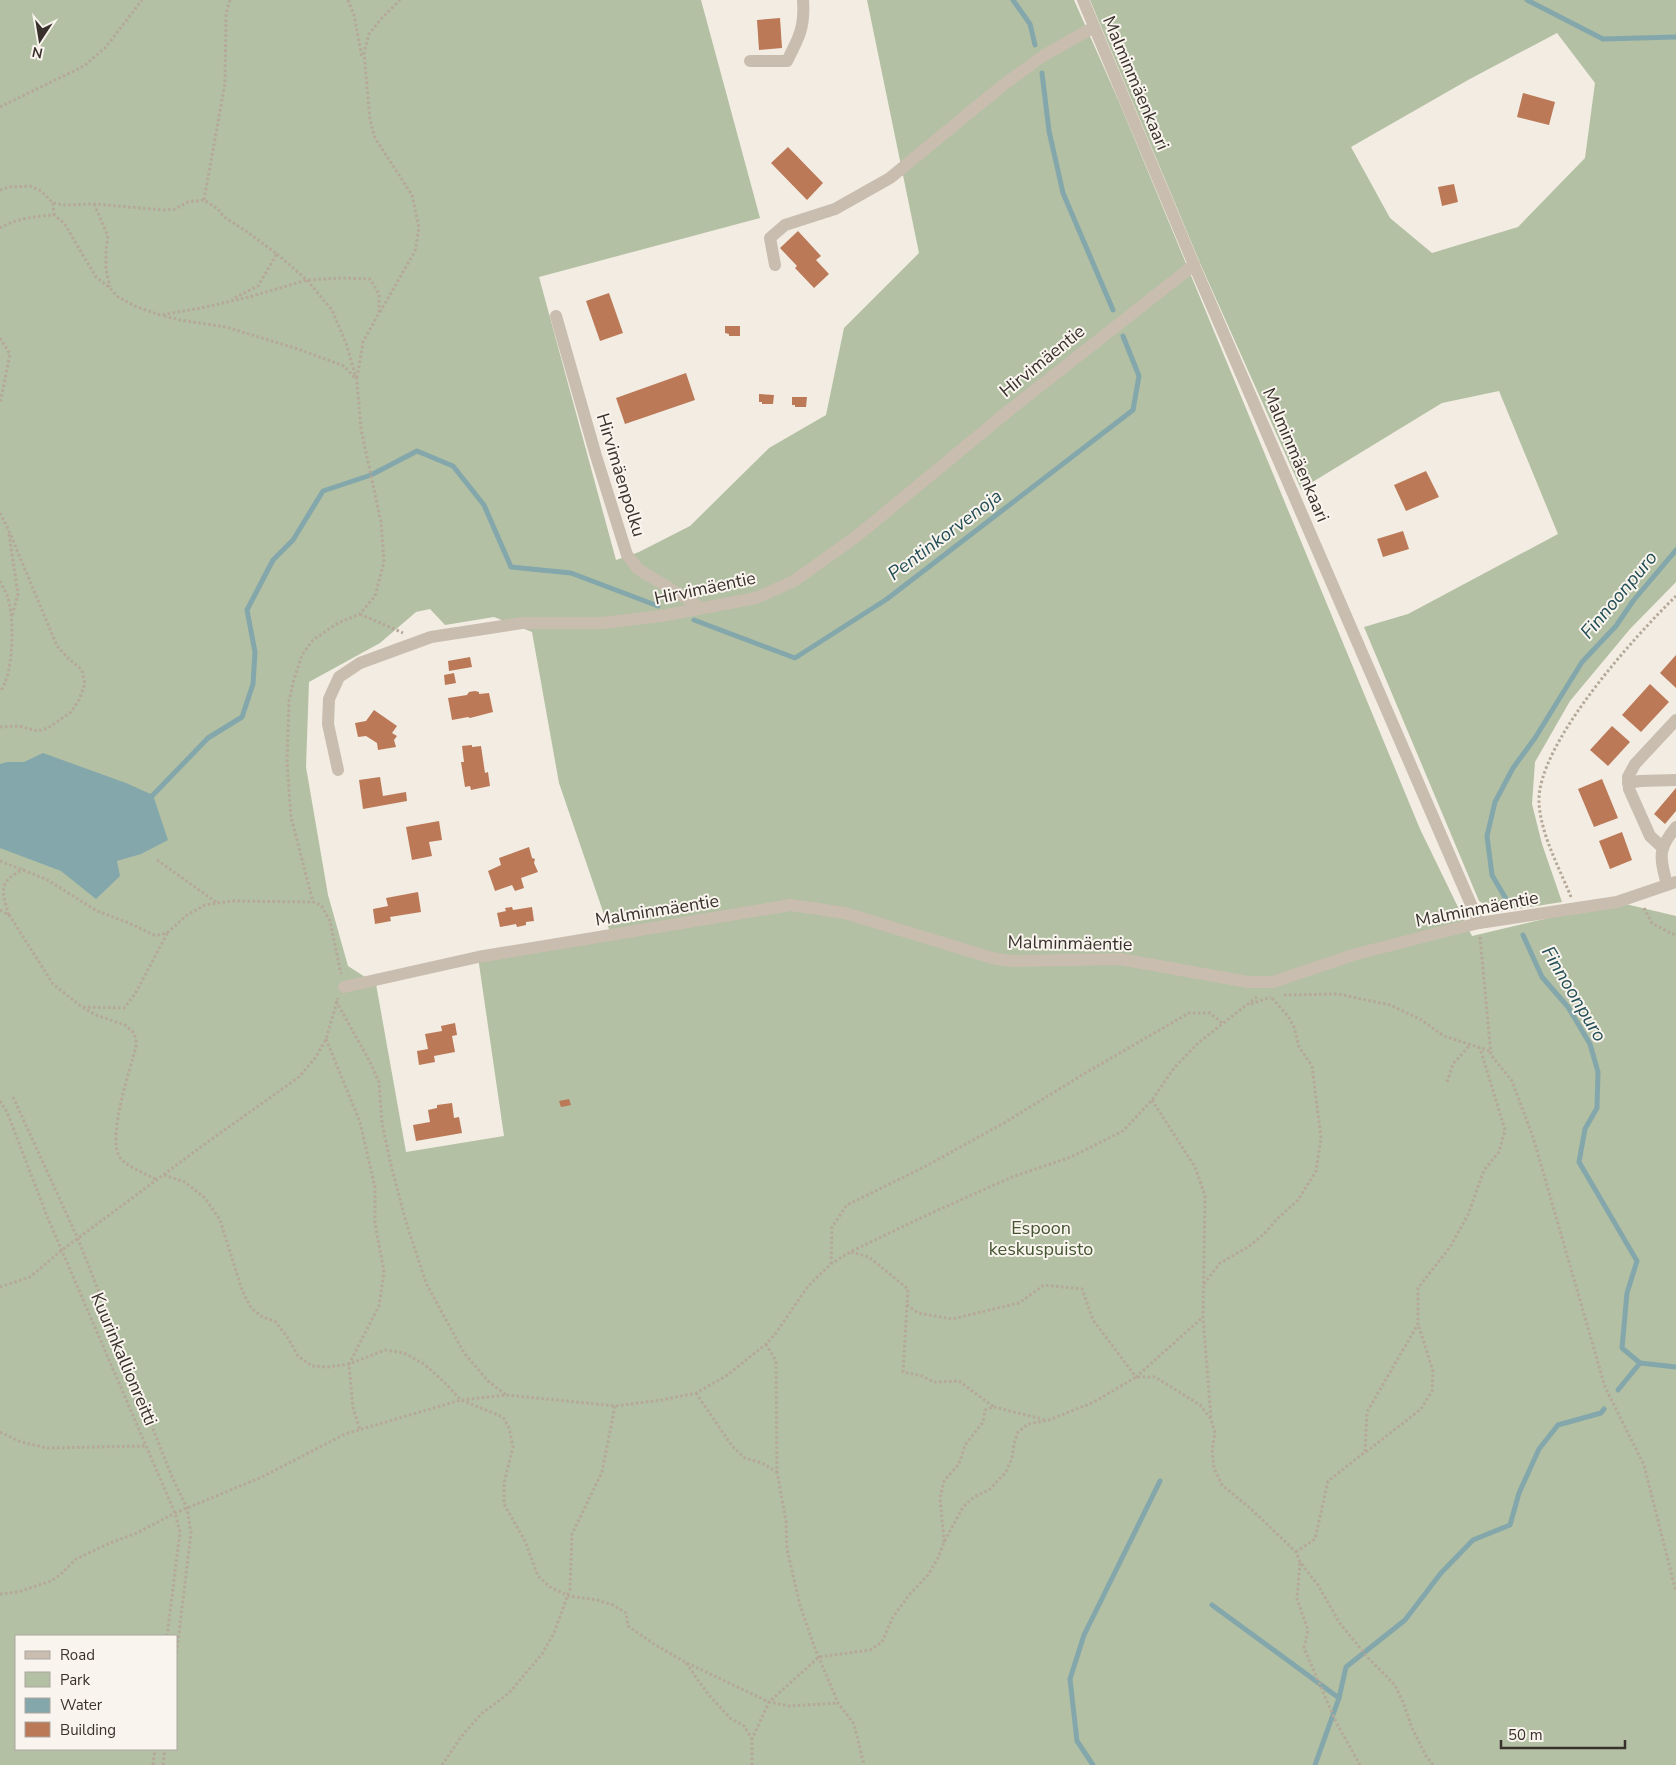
<svg xmlns="http://www.w3.org/2000/svg" width="1676" height="1765" font-family="'Nunito Sans',sans-serif">
<rect width="100%" height="100%" fill="#f2ece2"/>
<g fill="#b3c0a3" fill-rule="evenodd">
<path d="M0 0H701L760 218 539 277 616 560 639 552 690 526 769 448 826 415 844 328 919 253 867 0H1074L1120 104 1420 829 1472 936 1617 902 1676 916V1765H0ZM430 609 445 625 494 617 532 632 559 783 611 935 478 957 504 1136 406 1152 376 984 348 966 328 895 306 767 309 682 380 643 416 612ZM16 1636H176V1749H16Z"/>
<path d="M1090 0H1676V582L1630 629 1570 701 1535 762 1532 804 1542 844 1562 902 1498 912 1479 901 1364 627 1408 614 1558 534 1499 391 1442 403 1301 489 1200 263ZM1557 33 1595 83 1585 158 1518 227 1432 253 1390 218 1351 147 1468 80Z"/>
</g>
<polygon fill="#84a7ac" points="43,753 126,783 153,795 168,840 141,854 117,861 120,876 96,899 61,871 0,848 0,764 7,762 24,762"/>
<g fill="none" stroke-linecap="round" stroke-linejoin="round">
<g stroke="#84a7ac" stroke-width="5">
<polyline points="1013,0 1030,24 1035,45"/>
<polyline points="1527,0 1603,39 1676,37"/>
<polyline points="1042,73 1049,131 1063,193 1113,310"/>
<polyline points="694,620 795,658 887,599 1133,410 1139,376 1123,336"/>
<polyline points="153,795 208,738 242,717 253,684 255,652 247,610 273,560 293,540 323,491 371,475 417,451 453,466 484,505 511,567 571,573 658,606"/>
<polyline points="1506,899 1492,875 1487,836 1495,802 1513,768 1535,738 1582,662 1616,626 1633,601 1676,550"/>
<polyline points="1523,935 1542,977 1568,1007 1590,1044 1598,1072 1597,1108 1585,1129 1579,1162 1637,1261 1627,1293 1622,1348 1640,1363 1676,1367"/>
<polyline points="1618,1390 1640,1363"/>
<polyline points="1212,1605 1339,1698"/>
<polyline points="1093,1765 1077,1741 1070,1679 1084,1635 1160,1481"/>
<polyline points="1315,1765 1339,1698 1346,1667 1405,1620 1441,1573 1473,1540 1510,1525 1519,1493 1539,1449 1558,1425 1601,1413 1604,1409"/>
</g>
</g>
<g fill="#bb7957">
<polygon points="780,18 782,48 759,50 757,20"/>
<polygon points="1523,93 1555,102 1549,125 1517,117"/>
<polygon points="788,147 823,183 807,200 771,163"/>
<polygon points="1454,184 1458,202 1442,206 1438,187"/>
<polygon points="798,231 821,256 816,260 829,274 814,288 795,268 797,266 780,248"/>
<polygon points="609,293 623,333 600,341 586,301"/>
<polygon points="725,326 740,326 740,336 729,336 729,334 725,333"/>
<polygon points="686,373 695,400 625,424 616,398"/>
<polygon points="759,394 774,395 773,404 762,404 762,402 759,402"/>
<polygon points="792,397 807,397 806,407 795,407 795,405 792,405"/>
<polygon points="1426,471 1439,497 1406,511 1394,485"/>
<polygon points="1403,531 1409,549 1383,557 1377,539"/>
<polygon points="1676,655 1676,688 1660,673"/>
<polygon points="470,657 472,667 449,671 448,661"/>
<polygon points="454,673 456,683 445,685 444,675"/>
<polygon points="1650,684 1669,702 1641,732 1622,715"/>
<polygon points="475,691 479,692 479,694 489,693 493,712 470,718 468,717 452,720 448,698 467,695 469,692"/>
<polygon points="374,710 397,726 392,733 397,736 394,740 396,747 378,750 377,743 366,736 358,737 355,723 366,721"/>
<polygon points="1612,726 1630,742 1608,766 1590,750"/>
<polygon points="472,745 472,747 481,746 485,773 488,772 490,786 471,790 470,786 465,787 461,762 464,762 462,746"/>
<polygon points="380,777 383,796 406,792 407,801 363,809 359,780"/>
<polygon points="1602,779 1618,818 1594,827 1578,789"/>
<polygon points="1676,788 1676,811 1665,824 1654,814"/>
<polygon points="439,821 442,840 429,842 432,856 412,860 406,827"/>
<polygon points="1622,832 1632,860 1610,869 1599,841"/>
<polygon points="529,847 532,858 535,859 534,863 538,872 521,878 524,888 515,891 512,885 495,891 488,871 501,865 499,858"/>
<polygon points="418,892 421,912 390,917 391,921 375,924 373,909 388,906 386,898"/>
<polygon points="512,907 513,910 532,907 534,921 526,922 526,925 517,927 516,924 500,927 497,913 506,911 505,908"/>
<polygon points="455,1023 457,1035 452,1036 455,1052 434,1056 435,1062 419,1065 417,1051 428,1049 425,1034 442,1031 441,1026"/>
<polygon points="569,1099 571,1105 561,1107 559,1101"/>
<polygon points="452,1103 454,1118 459,1117 462,1133 416,1141 413,1125 430,1122 428,1110 437,1108 437,1105"/>
</g>
<g fill="none" stroke-linecap="round" stroke-linejoin="round">
<g stroke="#b5a899" stroke-width="3" stroke-dasharray="2.5 2.5" stroke-linecap="butt">
<polyline points="348,0 354,15 362,58"/>
<polyline points="0,107 84,66 106,47 142,0"/>
<polyline points="0,190 9,187 30,186 41,191 53,203 65,205 94,204 164,210 175,209 188,202 204,200 218,209 224,217 246,231 277,254 258,286 232,299"/>
<polyline points="204,200 225,83 226,14 230,0"/>
<polyline points="53,203 54,215"/>
<polyline points="94,204 108,236 106,250 106,270 110,287"/>
<path d="M0 228C14 219 37 216 54 215L64 223 96 277 110 288 118 297 137 307 160 315 201 308 249 297 307 280 342 278 370 279 379 294V313L363 342 357 378"/>
<polyline points="277,254 307,280 332,310 346,343 357,381 361,429 381,522 384,562 375,596 360,614 338,623 313,640 302,655 294,679 289,701 287,763 291,817 313,902"/>
<polyline points="380,312 415,251 419,228 412,195 375,138 370,120 364,52 369,34 381,19 400,0"/>
<polyline points="164,316 180,320 226,327 298,349 344,366 355,378"/>
<polyline points="0,338 10,354 0,404"/>
<polyline points="0,513 9,531 57,646 68,658 82,670 85,684 79,700 71,712 48,728 38,731 18,726 0,727"/>
<polyline points="9,534 18,594 12,616"/>
<path d="M0 581C2 586 5 590 7 595 15 617 14 674 0 692"/>
<polyline points="360,614 403,633"/>
<polyline points="157,860 216,902"/>
<polyline points="0,861 46,879 97,911 129,923 154,935 161,935 168,932 187,915 205,905 231,901 313,902 321,905 330,921 341,974"/>
<path d="M1571 897C1559 867 1541 835 1539 803 1536 745 1635 636 1676 596"/>
<polyline points="1644,908 1652,923 1672,934 1676,934"/>
<path d="M0 910 10 916 53 984 82 1007 96 1015 125 1025 133 1032 136 1039V1047C130 1069 108 1135 119 1156 124 1166 147 1174 157 1180"/>
<path d="M9 915C0 888 0 881 24 869"/>
<polyline points="1480,937 1491,1055 1512,1081 1533,1137 1605,1387 1644,1465 1676,1592"/>
<polyline points="1284,995 1338,994 1390,1005 1420,1019 1444,1036 1490,1051"/>
<polyline points="336,1001 370,1062 379,1082 382,1123 390,1161 406,1222 426,1283 464,1353 488,1381 506,1395"/>
<polyline points="1251,1004 1271,997"/>
<polyline points="83,1007 124,1008 135,994 168,932"/>
<polyline points="326,1039 360,1122 375,1188 375,1223 384,1272 379,1306 349,1364 353,1408 360,1430"/>
<polyline points="1447,1082 1453,1064 1470,1045"/>
<polyline points="13,1097 78,1239 172,1477 187,1508 191,1533 176,1658"/>
<polyline points="1152,1100 1195,1167 1205,1196 1203,1317 1211,1418"/>
<polyline points="0,1101 7,1112 47,1216 175,1513 180,1532 167,1636"/>
<polyline points="164,1175 185,1182 205,1198 220,1220 242,1290 251,1308 261,1316 276,1322 288,1338 298,1356 312,1366 328,1367 349,1364 385,1350 404,1353 424,1364 443,1381 461,1400 503,1417 509,1428 513,1447 504,1483 504,1504 525,1541 538,1576 550,1587 569,1596 597,1600 613,1605 626,1613 628,1626 654,1644 685,1662 769,1702 789,1706 838,1703"/>
<polyline points="851,1252 869,1257 908,1289 907,1305 918,1313 952,1319 1019,1303 1044,1285 1082,1289 1093,1320 1136,1377 1203,1317"/>
<polyline points="831,1264 832,1227 847,1205 926,1166 1004,1123 1087,1072 1189,1013 1210,1013 1222,1023"/>
<polyline points="1204,1284 1220,1263 1248,1247 1264,1234 1277,1219 1298,1200 1316,1171 1321,1138 1312,1066 1299,1047 1294,1027 1288,1016 1271,997"/>
<polyline points="0,1287 30,1277 62,1250 209,1141 299,1077 316,1057 326,1039 338,998"/>
<polyline points="907,1305 903,1372 922,1376 934,1382 959,1381 994,1407"/>
<polyline points="766,1344 776,1361 777,1472 786,1521 787,1549 800,1605 814,1646 838,1703 854,1724 864,1765"/>
<polyline points="696,1393 732,1446 745,1458 762,1463 777,1472"/>
<polyline points="0,1432 21,1442 47,1448 146,1446"/>
<polyline points="1366,1452 1421,1409 1432,1391 1433,1371 1418,1324"/>
<polyline points="944,1542 940,1498 944,1481 959,1464 965,1445 983,1422 985,1410 994,1407 1046,1420"/>
<polyline points="1296,1552 1315,1539 1328,1481 1365,1452 1367,1412 1418,1324 1418,1288 1450,1247 1468,1215 1484,1170 1499,1152 1505,1130 1480,1048"/>
<polyline points="1300,1563 1297,1599 1308,1630 1304,1648 1336,1722 1360,1765"/>
<polyline points="0,1594 18,1592 51,1581 60,1575 76,1559 110,1543 137,1533 175,1513 262,1477 345,1434 461,1400 506,1395 615,1406 662,1400 696,1393 726,1376 766,1344 776,1333 808,1286 831,1264 850,1252 927,1215 1012,1177 1071,1157 1123,1131 1152,1100 1174,1068 1198,1043 1258,996"/>
<polyline points="686,1663 708,1694 730,1718 744,1726 752,1739"/>
<polyline points="153,1765 155,1749"/>
<polyline points="163,1765 165,1749"/>
<polyline points="442,1765 461,1737 481,1714 509,1693 542,1654 554,1633 570,1589 572,1534 602,1472 615,1406"/>
<polyline points="752,1765 752,1739 769,1702 819,1657 870,1650 882,1642 893,1617 909,1595 928,1575 938,1558 944,1542 963,1507 974,1497 990,1489 1006,1472 1012,1458 1014,1444 1018,1432 1028,1424 1049,1420 1094,1402 1136,1377 1155,1377 1200,1405 1211,1419 1215,1433 1212,1449 1214,1468 1222,1485 1250,1508 1296,1552 1300,1562 1318,1585 1339,1622 1368,1658 1395,1685 1403,1702 1412,1728 1426,1756 1433,1765"/>
</g>
<g stroke="#c9bdaf" stroke-width="12">
<polyline points="1083,0 1194,265 1479,923"/>
<path d="M750 61H787C799 38 805 27 803 0"/>
<polyline points="775,265 770,238 785,225 835,209 890,178 1003,85 1043,56 1094,27"/>
<polyline points="556,316 596,456 627,555 638,569 702,608"/>
<polyline points="338,770 328,724 329,699 339,677 360,663 431,637 522,623 602,623 661,616 756,598 794,581 857,536 1012,408 1194,265"/>
<polyline points="1628,783 1640,781 1676,780"/>
<polyline points="1663,848 1650,836 1629,789 1628,777 1635,764 1676,720"/>
<path d="M1667 885C1660 857 1657 850 1676 827"/>
<polyline points="344,987 478,957 791,905 845,913 992,958 1011,961 1120,959 1248,982 1273,982 1353,955 1434,934 1479,923 1617,902 1676,882"/>
</g>
</g>
<g text-anchor="middle" dominant-baseline="central" stroke-width="4" stroke-linejoin="round" paint-order="stroke">
<g font-size="18" fill="#39312c" stroke="#f9f5ee">
<text transform="translate(1136 83) rotate(67)">Malminmäenkaari</text>
<text transform="translate(1042 361) rotate(-39)">Hirvimäentie</text>
<text transform="translate(1296 455) rotate(67)">Malminmäenkaari</text>
<text transform="translate(621 475) rotate(73)">Hirvimäenpolku</text>
<text transform="translate(705 588) rotate(-12)">Hirvimäentie</text>
<text transform="translate(1477 909) rotate(-11)">Malminmäentie</text>
<text transform="translate(657 910) rotate(-9)">Malminmäentie</text>
<text transform="translate(1070 943) rotate(1)">Malminmäentie</text>
<text transform="translate(124 1359) rotate(67)">Kuurinkallionreitti</text>
</g>
<g font-size="18" fill="#455532" stroke="#f9f5ee">
<text x="1041" y="1228">Espoon<tspan x="1041" dy="21">keskuspuisto</tspan></text>
</g>
<g font-size="19" font-style="italic" fill="#254f57" stroke="#f9f5ee">
<text transform="translate(945 535) rotate(-37)">Pentinkorvenoja</text>
<text transform="translate(1619 595) rotate(-50)">Finnoonpuro</text>
<text transform="translate(1574 994) rotate(59)">Finnoonpuro</text>
</g>
</g>
<rect x="15" y="1635" width="162" height="115" fill="#f9f5ee" stroke="#aca7a0"/>
<rect x="25" y="1651" width="25" height="8" fill="#c9bdaf" stroke="#aca7a0"/>
<text x="60" y="1660" font-size="15" fill="#39312c">Road</text>
<rect x="25" y="1672" width="25" height="15" fill="#b3c0a3" stroke="#aca7a0"/>
<text x="60" y="1685" font-size="15" fill="#39312c">Park</text>
<rect x="25" y="1698" width="25" height="15" fill="#84a7ac" stroke="#aca7a0"/>
<text x="60" y="1710" font-size="15" fill="#39312c">Water</text>
<rect x="25" y="1722" width="25" height="15" fill="#bb7957" stroke="#aca7a0"/>
<text x="60" y="1735" font-size="15" fill="#39312c">Building</text>
<g transform="translate(40 40) rotate(192)" stroke="#f9f5ee" stroke-width="4" paint-order="stroke">
<path d="M0-4L9 19L0 12L-9 19Z" fill="#39312c"/>
<text y="-8" font-size="14" font-weight="bold" text-anchor="middle" fill="#39312c">N</text>
</g>
<path d="M1501 1740v8h124v-8" fill="none" stroke="#39312c" stroke-width="2.5"/>
<text x="1508" y="1740" font-size="15" fill="#39312c" stroke="#f9f5ee" stroke-width="4" paint-order="stroke">50 m</text>
</svg>
